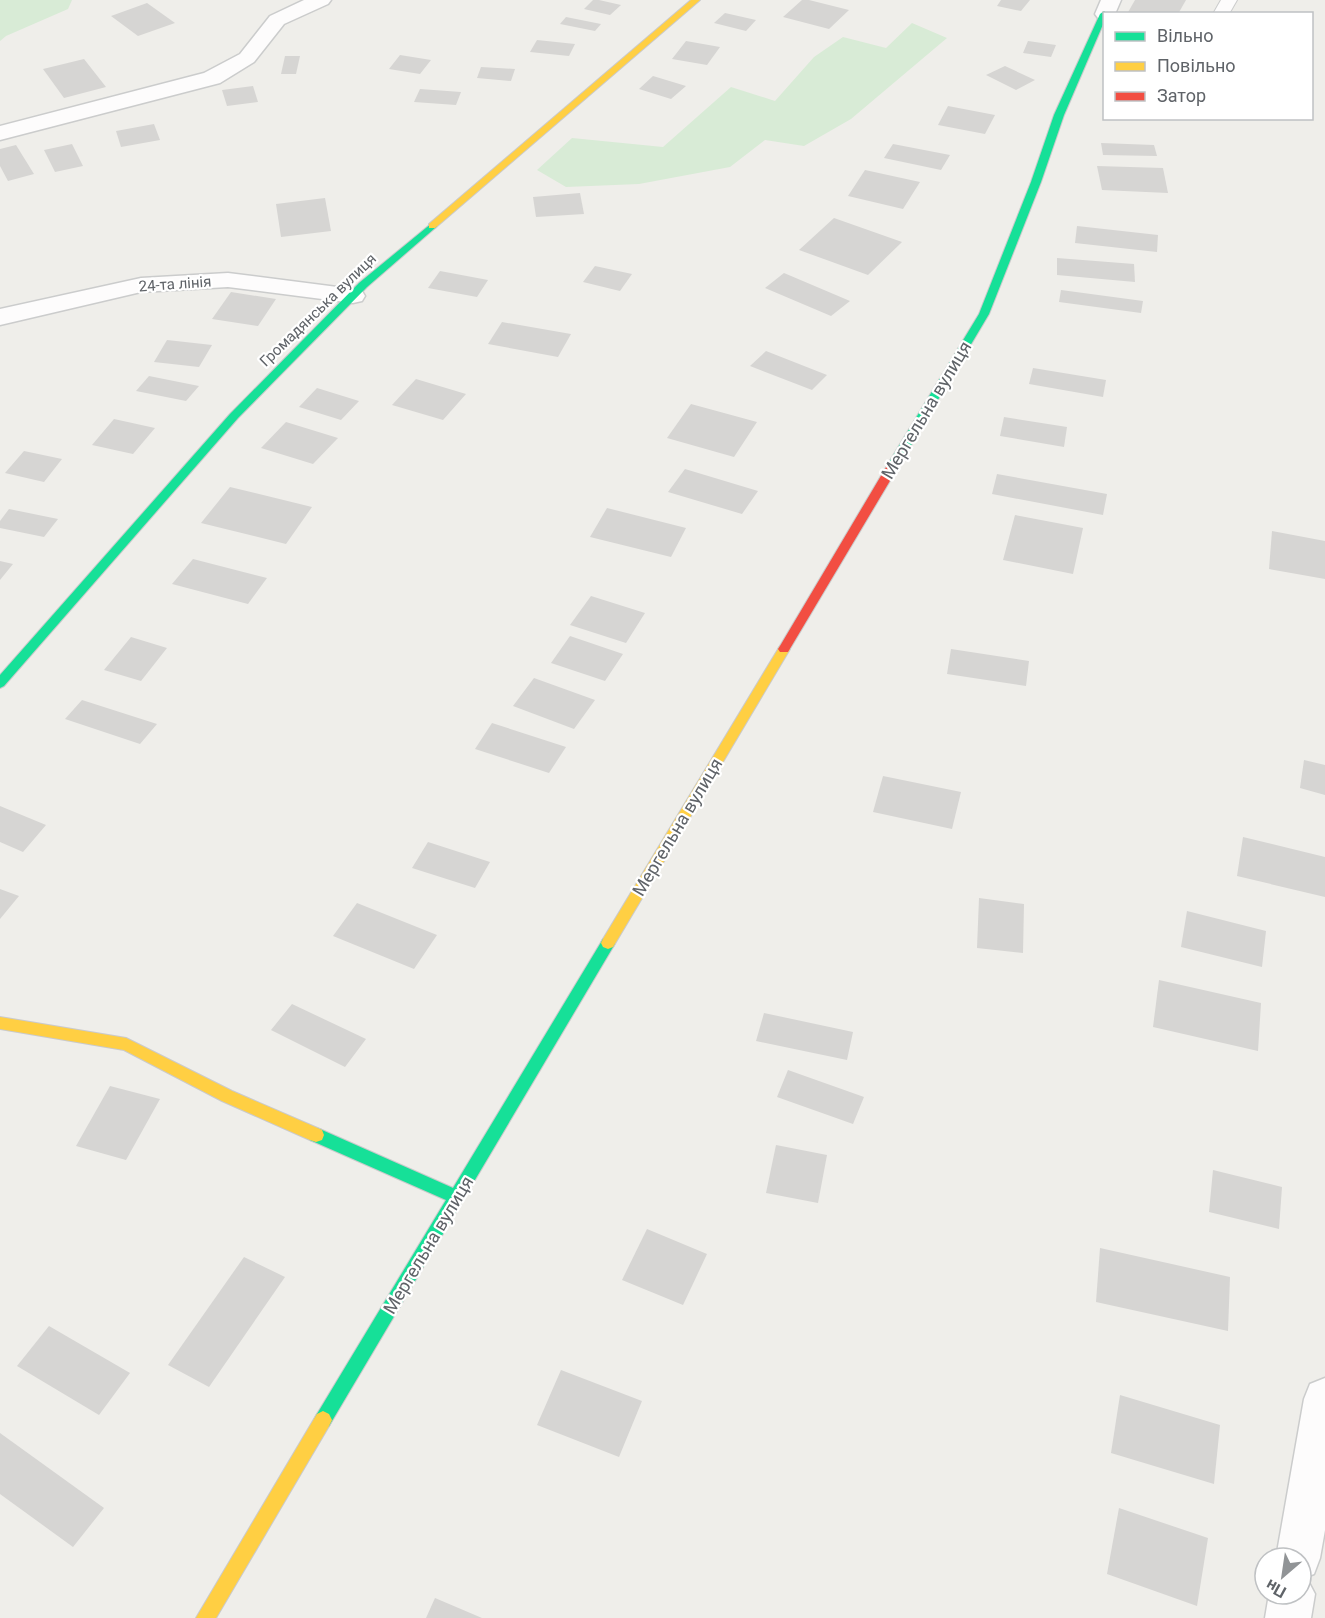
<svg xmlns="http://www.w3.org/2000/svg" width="1325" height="1618" font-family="Roboto,sans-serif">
<rect width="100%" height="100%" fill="#efeeea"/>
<g fill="#d8ebd6">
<polygon points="0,0 72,0 68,9 6,36 0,41"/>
<polygon points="912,23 947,38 851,119 804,146 765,140 730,167 639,184 566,187 537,170 572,138 663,147 731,87 775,101 814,57 843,37 886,48"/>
</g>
<g fill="#d6d5d3">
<polygon points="593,0 599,0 621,5 610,15 584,9"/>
<polygon points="802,0 809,0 849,10 829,29 783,17"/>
<polygon points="1001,0 1030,0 1021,11 997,6"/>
<polygon points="1135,0 1186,0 1178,14 1127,14"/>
<polygon points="147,3 175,23 138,36 111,16"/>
<polygon points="725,13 756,20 746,31 714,23"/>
<polygon points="566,17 601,24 595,31 560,24"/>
<polygon points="537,40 575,44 569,56 530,52"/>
<polygon points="686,41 720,47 707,65 672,59"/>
<polygon points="1028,41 1056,45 1051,57 1023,53"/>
<polygon points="400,55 431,60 420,74 389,69"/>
<polygon points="285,56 300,56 296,74 281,74"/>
<polygon points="84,59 106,87 64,98 43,69"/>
<polygon points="1005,66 1035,80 1016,90 986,75"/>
<polygon points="481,67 515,69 511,81 477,78"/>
<polygon points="653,76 686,86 671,99 639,89"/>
<polygon points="253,86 258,102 227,106 222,90"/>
<polygon points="420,89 461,92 456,105 414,102"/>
<polygon points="948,106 995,115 985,134 938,125"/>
<polygon points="154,124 160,140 121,147 116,131"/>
<polygon points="1101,143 1154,145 1157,156 1103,155"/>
<polygon points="72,144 83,166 55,172 44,150"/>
<polygon points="893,144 950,155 941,170 884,158"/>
<polygon points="16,145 34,174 8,181 0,166 0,149"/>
<polygon points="1097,166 1163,168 1168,193 1102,190"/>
<polygon points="865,170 920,182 903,209 848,196"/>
<polygon points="580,193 584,214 536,217 533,197"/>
<polygon points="325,198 331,231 281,237 276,204"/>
<polygon points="834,218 902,242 868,275 799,250"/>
<polygon points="1077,226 1158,235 1157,252 1075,243"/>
<polygon points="1057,258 1134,264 1135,282 1057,275"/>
<polygon points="595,266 632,274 620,291 583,282"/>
<polygon points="440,271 488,280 477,297 428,288"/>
<polygon points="784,273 850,301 831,316 765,288"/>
<polygon points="1061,290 1143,301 1141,313 1059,302"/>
<polygon points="231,292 276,299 258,326 212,319"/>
<polygon points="502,322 571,334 558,357 488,344"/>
<polygon points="167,340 212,345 199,367 154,362"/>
<polygon points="766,351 827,375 812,390 750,366"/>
<polygon points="1033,368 1106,380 1103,397 1029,384"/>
<polygon points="149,376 199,386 186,401 136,391"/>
<polygon points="416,379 466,394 443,420 392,405"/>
<polygon points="317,388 359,401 341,420 299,407"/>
<polygon points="691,404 757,422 734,457 667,438"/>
<polygon points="1004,417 1067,427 1064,447 1000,436"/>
<polygon points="114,419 155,428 133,454 92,445"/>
<polygon points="286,422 338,438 313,464 261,448"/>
<polygon points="24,451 62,459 44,482 5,473"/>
<polygon points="685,469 758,491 742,514 668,492"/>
<polygon points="997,474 1107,494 1103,515 992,494"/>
<polygon points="230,487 312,507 286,544 201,523"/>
<polygon points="607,508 686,528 671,557 590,537"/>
<polygon points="9,509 58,519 44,537 0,528 0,521"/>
<polygon points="1015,515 1083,528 1073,574 1003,560"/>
<polygon points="1272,531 1325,541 1325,579 1269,569"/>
<polygon points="193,559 267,578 248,604 172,584"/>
<polygon points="0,561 13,564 0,580"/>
<polygon points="591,596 645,613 626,643 570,625"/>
<polygon points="570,636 623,654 605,681 551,663"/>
<polygon points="131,637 167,648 141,681 104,670"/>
<polygon points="951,649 1029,661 1026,686 947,674"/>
<polygon points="534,678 595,700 574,729 513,706"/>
<polygon points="82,700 157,724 140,744 65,719"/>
<polygon points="492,723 566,747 549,773 475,749"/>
<polygon points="1304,760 1325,765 1325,795 1300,788"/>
<polygon points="883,776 961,792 952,829 873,812"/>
<polygon points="0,806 46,825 23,852 0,842"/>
<polygon points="1243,837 1325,857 1325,897 1237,876"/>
<polygon points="428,842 490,862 475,888 412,868"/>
<polygon points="0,889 19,896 0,919"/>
<polygon points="979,898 1024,904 1023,953 977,948"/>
<polygon points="357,903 437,935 414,969 333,936"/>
<polygon points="1187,911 1266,931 1262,967 1181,947"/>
<polygon points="1159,980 1261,1003 1258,1051 1153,1027"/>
<polygon points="292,1004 366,1039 345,1067 271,1030"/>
<polygon points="764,1013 853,1032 847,1060 756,1041"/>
<polygon points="788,1070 864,1097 853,1124 777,1097"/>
<polygon points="110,1086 160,1099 126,1160 76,1146"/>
<polygon points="776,1145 827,1155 818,1203 766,1193"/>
<polygon points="1213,1170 1282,1187 1279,1229 1209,1212"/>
<polygon points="647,1229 707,1254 683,1305 622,1280"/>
<polygon points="1100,1248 1230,1277 1228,1331 1096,1302"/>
<polygon points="244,1257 285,1277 209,1387 168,1365"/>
<polygon points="49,1326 130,1373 99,1415 17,1366"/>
<polygon points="561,1370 642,1401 619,1457 537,1425"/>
<polygon points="1120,1395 1220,1425 1214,1484 1111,1453"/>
<polygon points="0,1433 104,1508 73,1547 0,1494"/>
<polygon points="1119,1508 1208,1538 1197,1606 1107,1574"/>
<polygon points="435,1598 482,1618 426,1618"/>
</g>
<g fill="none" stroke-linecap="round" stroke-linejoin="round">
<g stroke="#cbcccc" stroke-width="2">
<polygon id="lane" points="1221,0 1237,0 1229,14 1213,14"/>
</g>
<g stroke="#cbcccc" stroke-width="3">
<g id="street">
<polygon points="304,0 331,0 328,4 284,24 254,62 220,83 0,140 0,126 204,73 240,54 270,16"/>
<polygon points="1101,0 1121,0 1115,14 1104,14 1104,20 1098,18 1095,14"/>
<polygon points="228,273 353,289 362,291 365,296 362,301 353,303 228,287 141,292 0,325 0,309 141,278"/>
<polygon points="1325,1378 1325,1530 1320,1558 1314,1574 1306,1577 1315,1594 1311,1618 1265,1618 1269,1594 1301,1594 1301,1558 1276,1558 1304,1399 1310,1384"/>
</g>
</g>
<g stroke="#cacacb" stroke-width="2">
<g id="fast">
<polygon points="1104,11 1108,14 1104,14 1104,22 1064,115 1041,182 989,314 898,467 890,467 888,464 979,314 1031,182 1054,115 1100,14"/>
<polygon points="432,223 437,226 435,228 367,287 238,418 4,686 0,688 0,675 230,414 359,283"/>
<polygon points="608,937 613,939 615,943 613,947 329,1426 323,1429 317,1426 314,1420 317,1414 446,1200 310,1140 308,1135 310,1130 316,1128 322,1130 453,1188 603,939"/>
</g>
</g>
<g stroke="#cacacb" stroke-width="2">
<g id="slow">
<polygon points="691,0 700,0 435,228 429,228 429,224"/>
<polygon points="784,645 790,649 613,947 608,949 603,947 601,943 603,939 780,646"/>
<polygon points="0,1017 126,1038 232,1091 322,1130 324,1135 322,1140 316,1142 310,1140 222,1101 124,1050 0,1029"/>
<polygon points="323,1411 329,1414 332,1420 329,1426 216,1618 196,1618 317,1414"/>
</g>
</g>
<g stroke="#cacacb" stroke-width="2">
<polygon id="jam" points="894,460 900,464 788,652 780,652 778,649 780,646 888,464"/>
</g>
<use href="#lane" fill="#fdfcfc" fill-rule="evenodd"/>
<use href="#street" fill="#fdfcfc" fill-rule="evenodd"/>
<use href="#fast" fill="#16e098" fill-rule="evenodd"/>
<use href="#slow" fill="#ffcf43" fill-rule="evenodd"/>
<use href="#jam" fill="#f24e42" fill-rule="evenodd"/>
</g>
<g text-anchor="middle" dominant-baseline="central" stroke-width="4.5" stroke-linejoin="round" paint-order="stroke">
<g font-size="15" fill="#5f6368" stroke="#fff">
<text transform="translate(175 284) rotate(-4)">24-та лінія</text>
<text transform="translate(318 310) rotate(-44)">Громадянська вулиця</text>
</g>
<g font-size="18" fill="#5f6368" stroke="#fff">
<text transform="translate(926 410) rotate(-59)">Мергельна вулиця</text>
<text transform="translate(677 827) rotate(-59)">Мергельна вулиця</text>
<text transform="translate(428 1245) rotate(-59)">Мергельна вулиця</text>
</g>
</g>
<rect x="1103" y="12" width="210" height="108" fill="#ffffff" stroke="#bfc1c3" stroke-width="1.5"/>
<rect x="1115" y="32" width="30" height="9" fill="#16e098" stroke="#bfc1c3" stroke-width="1.5"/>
<text x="1157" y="42" font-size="18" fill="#5f6368">Вільно</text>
<rect x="1115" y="62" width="30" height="9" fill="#ffcf43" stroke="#bfc1c3" stroke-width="1.5"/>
<text x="1157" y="72" font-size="18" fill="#5f6368">Повільно</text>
<rect x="1115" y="92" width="30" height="9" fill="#f24e42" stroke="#bfc1c3" stroke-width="1.5"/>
<text x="1157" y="102" font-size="18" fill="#5f6368">Затор</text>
<g transform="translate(1283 1576) rotate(209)"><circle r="28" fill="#ffffff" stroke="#bfc1c3" stroke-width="1.5"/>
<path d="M0-4.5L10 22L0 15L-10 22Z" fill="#919496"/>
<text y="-9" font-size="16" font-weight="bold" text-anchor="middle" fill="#5f6368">Пн</text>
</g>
</svg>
